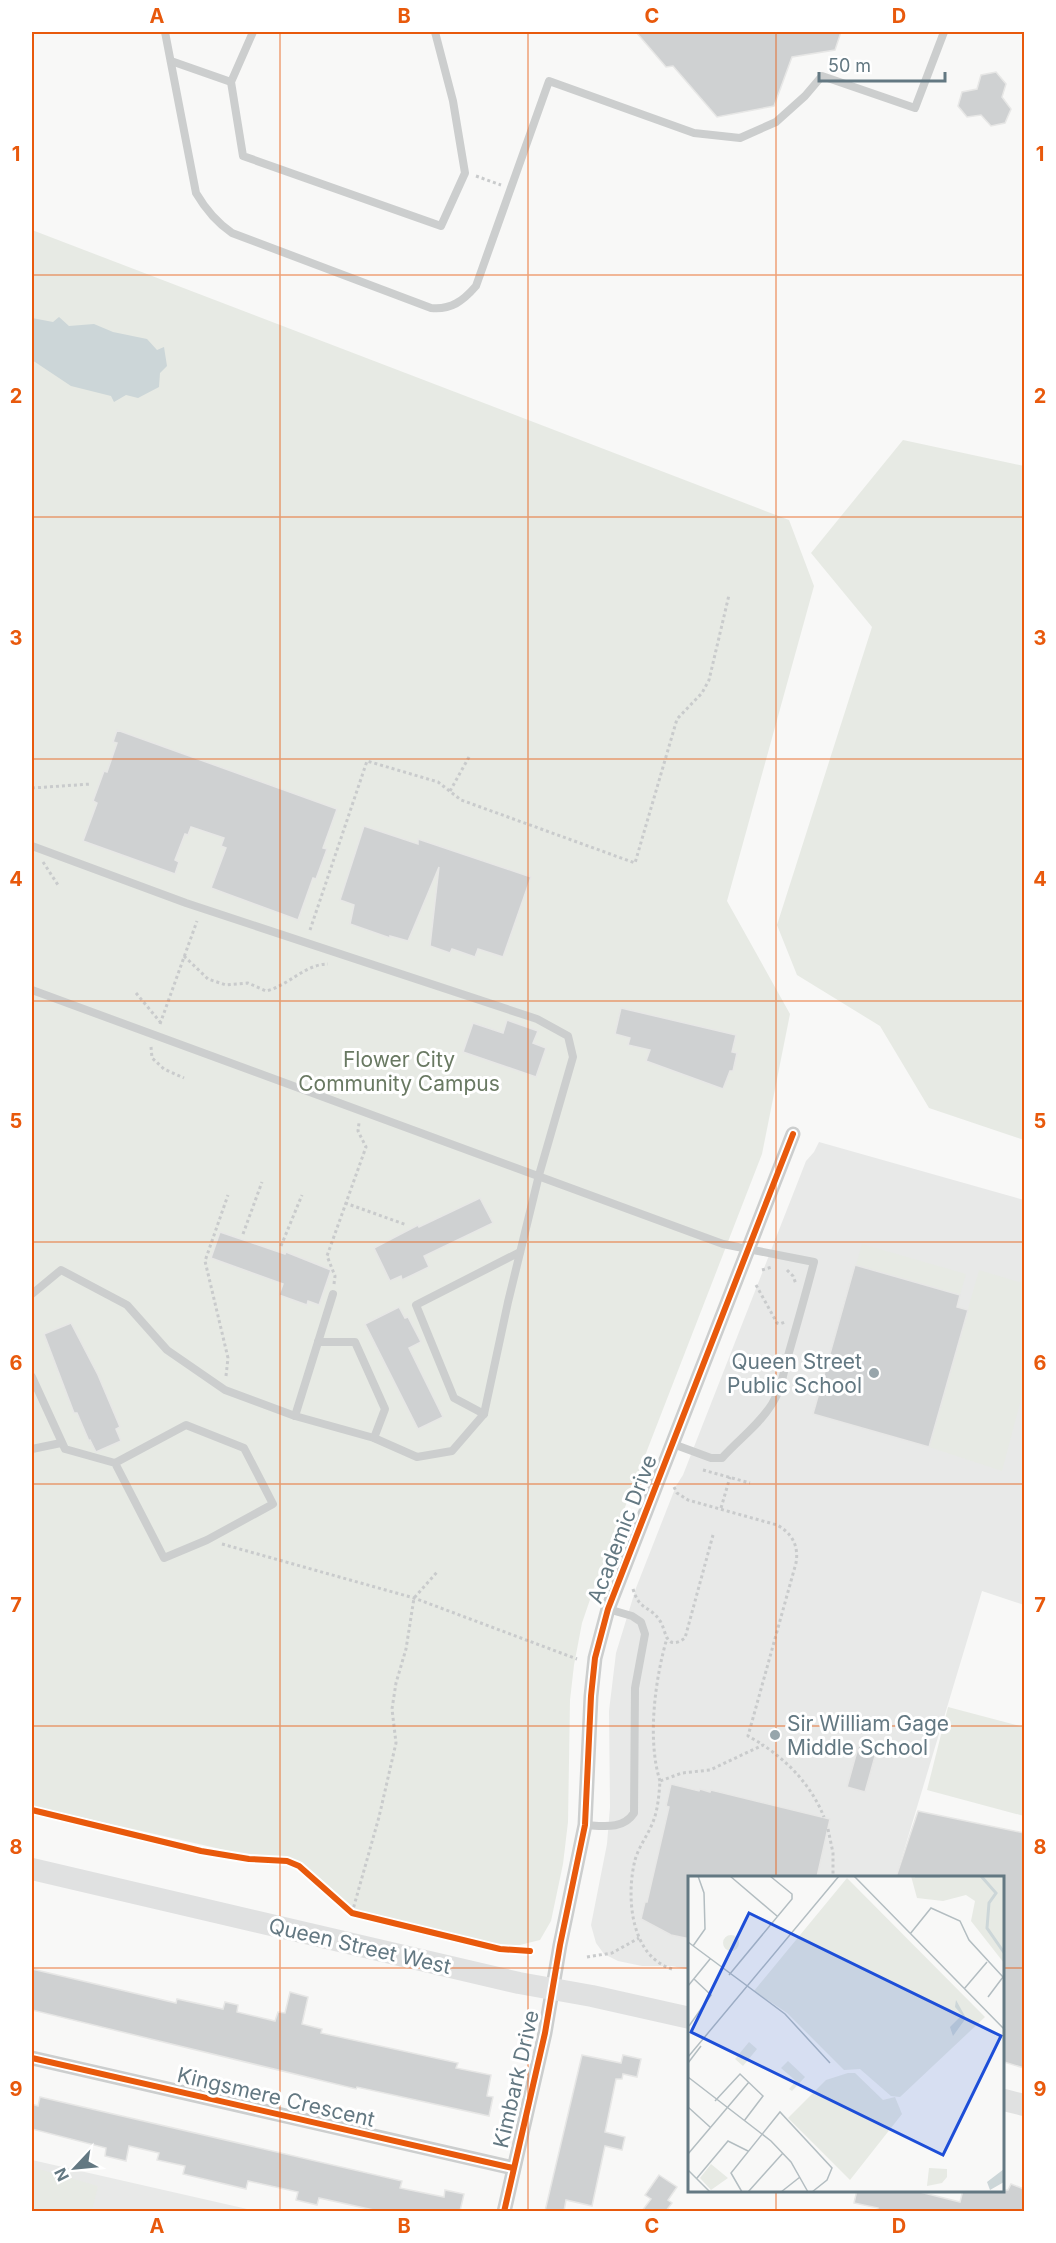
<svg xmlns="http://www.w3.org/2000/svg" width="1056" height="2243" font-family="Inter,sans-serif">
<rect width="100%" height="100%" fill="#f8f8f7"/>
<g fill="#e8e9e8">
<polygon points="819,1142 1024,1200 1024,1605 982,1591 896,1877 690,1877 690,1970 672,1966 642,1966 618,1961 604,1954 596,1943 591,1925 607,1844 610,1807 609,1711 616,1653 636,1588 676,1486 683,1475 806,1161 814,1152"/>
<polygon points="32,2160 256,2211 32,2211"/>
</g>
<g fill="#e7eae4">
<polygon points="32,230 789,520 814,586 727,901 790,1014 762,1154 596,1582 582,1623 574,1665 570,1700 568,1822 563,1864 551,1921 540,1940 520,1945 505,1946 360,1912 350,1905 301,1862 289,1858 238,1853 32,1806"/>
<polygon points="903,440 1024,466 1024,1140 929,1108 880,1026 797,975 777,925 872,627 811,553"/>
<polygon points="862,1244 966,1274 960,1295 856,1265"/>
<polygon points="979,1270 1019,1282 1024,1281 1024,1388 1002,1471 929,1447"/>
<polygon points="948,1707 1024,1727 1024,1816 927,1790"/>
<polygon points="32,2167 98,2186 92,2211 32,2211"/>
</g>
<polygon fill="#ccd6d8" points="59,317 69,326 94,324 113,332 147,339 157,350 164,347 167,366 160,373 159,387 138,398 126,395 114,402 111,396 71,386 32,360 32,318 53,322"/>
<g fill="#cfd1d2" stroke="#e7e7e6" stroke-width="1.5">
<polygon points="636,32 841,32 835,50 792,57 774,106 717,117 673,66 666,67"/>
<polygon points="996,72 1006,84 1002,97 1011,109 1005,123 991,126 981,115 967,117 958,106 962,92 977,89 981,75"/>
<polygon points="117,730 337,809 323,848 327,849 316,879 313,878 298,920 211,888 226,848 221,846 224,838 191,827 188,835 185,834 175,860 179,862 175,874 83,841 97,803 93,801 104,771 107,772 117,743 113,742"/>
<polygon points="364,826 418,844 418,839 531,877 503,957 478,949 475,957 452,949 450,953 430,946 439,867 408,941 390,936 390,938 350,924 354,905 340,900"/>
<polygon points="621,1008 736,1035 732,1052 737,1053 733,1071 730,1071 723,1089 646,1061 650,1050 628,1045 630,1038 615,1034"/>
<polygon points="507,1020 538,1031 533,1043 546,1048 536,1077 463,1052 473,1023 503,1033"/>
<polygon points="480,1198 493,1223 424,1256 429,1267 402,1280 401,1276 390,1281 374,1248 418,1225 419,1227"/>
<polygon points="220,1232 285,1254 286,1252 331,1270 319,1305 308,1301 307,1305 279,1295 283,1284 211,1258"/>
<polygon points="855,1265 960,1295 957,1307 968,1310 929,1447 813,1414"/>
<polygon points="399,1307 405,1318 408,1317 421,1342 409,1348 443,1417 418,1429 365,1324"/>
<polygon points="71,1323 98,1375 120,1427 116,1429 121,1441 96,1452 90,1440 89,1441 77,1413 74,1413 44,1334"/>
<polygon points="861,1737 879,1742 865,1792 847,1787"/>
<polygon points="671,1784 699,1791 700,1789 710,1792 711,1790 830,1819 817,1877 690,1877 690,1939 671,1935 641,1919 645,1902 647,1902 669,1807 666,1806"/>
<polygon points="918,1811 1024,1833 1024,2068 1004,2062 1004,1877 896,1877"/>
<polygon points="32,1969 176,2003 177,1999 223,2009 225,2002 238,2005 237,2012 275,2021 278,2012 285,2013 290,1992 308,1997 302,2024 322,2029 321,2033 458,2063 456,2068 491,2075 487,2096 493,2097 489,2116 357,2087 356,2089 32,2010"/>
<polygon points="582,2055 621,2063 623,2055 641,2059 637,2077 623,2074 622,2079 616,2079 605,2132 625,2137 622,2150 605,2146 592,2206 566,2200 564,2211 545,2211"/>
<polygon points="40,2097 402,2181 400,2188 444,2197 445,2190 464,2194 460,2211 378,2211 319,2198 317,2205 296,2200 298,2192 248,2181 246,2189 183,2174 185,2166 157,2160 159,2153 129,2146 126,2161 105,2156 106,2148 32,2129 32,2104 38,2106"/>
<polygon points="659,2175 677,2187 668,2200 672,2203 666,2211 642,2211 651,2199 645,2195"/>
<polygon points="1011,2184 1024,2189 1024,2211 877,2211 878,2208 854,2203 857,2190 912,2190 960,2202 963,2190 1008,2190"/>
</g>
<g fill="none" stroke-linecap="round" stroke-linejoin="round">
<g stroke="#c9cbcc" stroke-width="3" stroke-dasharray="3 3" stroke-linecap="butt">
<polyline points="476,176 501,185"/>
<polyline points="32,788 91,784"/>
<polyline points="450,791 469,757"/>
<polyline points="43,862 58,885"/>
<polyline points="310,930 367,761 438,782 461,800 635,863 677,719 702,693 709,680 729,595"/>
<path d="M184 956 208 979 226 985 248 983 266 991C288 986 305 964 328 964"/>
<polyline points="136,993 161,1023"/>
<polyline points="160,1024 197,921"/>
<polyline points="151,1047 152,1058 164,1069 184,1078"/>
<polyline points="345,1203 407,1225"/>
<polyline points="243,1234 262,1182"/>
<polyline points="281,1246 302,1195"/>
<polyline points="762,1270 772,1267"/>
<polyline points="787,1270 793,1276 796,1284"/>
<polyline points="334,1284 335,1276 327,1256 366,1147 358,1131 359,1123"/>
<polyline points="756,1285 777,1323 780,1324 785,1322"/>
<polyline points="226,1376 228,1358 205,1261 228,1195"/>
<polyline points="703,1470 750,1483"/>
<path d="M674 1487 677 1493 688 1500 777 1525C792 1533 799 1546 796 1563L748 1736 762 1744"/>
<polyline points="721,1508 730,1477"/>
<polyline points="222,1544 414,1598 577,1659"/>
<path d="M633 1589C640 1612 650 1605 660 1621 664 1626 665 1639 671 1642 676 1644 681 1641 685 1638L713 1535"/>
<path d="M660 1781C647 1740 655 1679 667 1638"/>
<polyline points="828,1829 833,1853 833,1877"/>
<polyline points="352,1913 379,1817 396,1743 392,1709 396,1683 406,1649 414,1598 438,1571"/>
<polyline points="587,1957 612,1953 639,1938"/>
<path d="M672 1969C630 1956 626 1896 635 1860 639 1846 648 1835 653 1822 658 1809 659 1795 660 1781L682 1773 710 1770 763 1745C790 1763 812 1787 824 1817"/>
</g>
<g stroke="#cccece" stroke-width="8">
<path d="M165 32 196 193C206 210 216 222 232 233L431 308C451 310 463 301 476 286L549 81 694 133 740 138 776 122 805 96 822 76 915 108 944 32"/>
<polyline points="253,32 231,82 243,156 441,226 465,173 453,101 435,32"/>
<polyline points="171,61 231,82"/>
<polyline points="32,846 186,903 537,1019 568,1036 573,1057 539,1175 508,1302 484,1414 452,1451 417,1457 374,1438 295,1416 225,1390 167,1350 127,1305 61,1270 32,1294"/>
<path d="M32 990 723 1244 814 1262C806 1293 797 1324 788 1356 783 1373 782 1388 772 1404 759 1425 739 1439 722 1458H711L673 1444"/>
<polyline points="318,1342 355,1342 385,1409 374,1438"/>
<polyline points="32,1377 65,1449 115,1463 186,1425 244,1448 273,1504 207,1540 164,1558 115,1463"/>
<polyline points="484,1414 454,1398 416,1305 520,1252"/>
<polyline points="295,1416 333,1294"/>
<polyline points="32,1449 61,1443"/>
<path d="M585 1825C603 1826 623 1830 634 1813L635 1688 645 1634 641 1622 632 1616 608 1609"/>
</g>
<g stroke="#cccece" stroke-width="15">
<polyline points="32,2058 513,2168"/>
<polyline points="504,2212 545,2033 560,1945 585,1825 591,1696 595,1658 608,1609 793,1134"/>
</g>
<g stroke="#e0e1e1" stroke-width="22">
<polyline points="32,1869 519,1983 592,1996 690,2018"/>
<polyline points="1004,2100 1024,2105"/>
</g>
<g stroke="#fff" stroke-width="10">
<g id="cycleway">
<polyline points="32,1810 201,1851 249,1859 287,1861 299,1866 352,1913 500,1949 530,1951"/>
<polyline points="32,2058 513,2168"/>
<polyline points="504,2212 545,2033 560,1945 585,1825 591,1696 595,1658 608,1609 793,1134"/>
</g>
</g>
<use href="#cycleway" stroke="#e8590c" stroke-width="6"/>
</g>
<path fill="none" stroke="#e8590c" stroke-width="1.5" stroke-opacity="0.55" d="M280 32V2212M528 32V2212M776 32V1877M32 275H1024M32 517H1024M32 759H1024M32 1001H1024M32 1242H1024M32 1484H1024M32 1726H1024M32 1968H690M1004 1968H1024M776 2190V2212"/>
<g fill="#97a5ab" stroke="#fff" stroke-width="2">
<circle cx="874" cy="1373" r="6"/>
<circle cx="775" cy="1735" r="6"/>
</g>
<g text-anchor="middle" dominant-baseline="central" stroke-width="6" stroke-linejoin="round" paint-order="stroke">
<g font-size="21" fill="#697962" stroke="#fff">
<text x="399" y="1059">Flower City<tspan x="399" dy="24">Community Campus</tspan></text>
</g>
<g font-size="21" fill="#637882" stroke="#fff" text-anchor="end">
<text x="862" y="1361">Queen Street<tspan x="862" dy="24">Public School</tspan></text>
<text x="787" y="1723" text-anchor="start">Sir William Gage<tspan x="787" dy="24">Middle School</tspan></text>
</g>
<g font-size="21" fill="#637882" stroke="#fff">
<text transform="translate(622 1529) rotate(-69)">Academic Drive</text>
<text transform="translate(360 1946) rotate(13)">Queen Street West</text>
<text transform="translate(516 2079) rotate(-77)">Kimbark Drive</text>
<text transform="translate(276 2097) rotate(13)">Kingsmere Crescent</text>
</g>
</g>
<g transform="translate(688 1876)">
<rect width="316" height="316" fill="#f8f8f7"/>
<path d="M223 0H316V87L283 45 287 25 278 19 255 25 229 22ZM159 2 297 141 212 221 203 220 172 193 156 194 99 137 66 115ZM35 67a8 8 0 1 1 16 0a8 8 0 1 1-16 0ZM61 166 69 173 55 190 47 183ZM100 185 117 201 104 215 101 213 108 205 93 192ZM160 197H167L195 224 207 221 214 238 162 304 100 242 138 204ZM23 288 40 302 23 314 12 302ZM241 292 259 293V301L254 307 239 310Z" fill="#e7eae4"/>
<path d="M268 124 278 142 265 160 262 151 274 139 267 131ZM316 293V306L302 314 299 306Z" fill="#ccd6d8"/>
<path fill="none" stroke="#ccd6d8" stroke-width="3" d="M227 0H252M293 0 308 17 301 27 299 52 317 78"/>
<path fill="none" stroke="#b3bdc1" stroke-width="1.5" d="M42 0 89 40M166 0 317 154M222 58 243 32 272 45 281 64 315 101 300 121M0 66 97 138 142 187M5 70 17 53 16 17 10 0M41 99 104 23V18L82 0M0 110 22 83M276 113 299 86M1 150 23 119 6 103M0 181 151 0M0 187 13 170M0 201 83 265 103 286 120 316M27 225 52 198 75 220 56 245M0 231 22 251M0 278 61 206M0 294 22 316M9 302 40 265 60 275M54 316 43 297 92 236 144 292 139 304 124 316M60 316 95 277M93 316 112 301"/>
<path fill="#1d4ed8" fill-opacity="0.15" stroke="#1d4ed8" stroke-width="3" d="M61 37 313 160 255 279 3 156Z"/>
<rect width="316" height="316" fill="none" stroke="#637882" stroke-width="3"/>
</g>
<rect width="1056" height="2243" fill="none" stroke="#ffffff" stroke-width="66"/>
<g transform="translate(75 2168) rotate(244)" stroke="#ffffff" stroke-width="4.5" paint-order="stroke">
<path d="M0-4.5L10 22L0 15L-10 22Z" fill="#637882"/>
<text y="-9" font-size="16" font-weight="bold" text-anchor="middle" fill="#637882">N</text>
</g>
<path d="M819 72v9h126v-9" fill="none" stroke="#637882" stroke-width="3"/>
<text x="828" y="72" font-size="18" fill="#637882" stroke="#ffffff" stroke-width="4.5" paint-order="stroke">50 m</text>
<rect x="33" y="33" width="990" height="2177" fill="none" stroke="#e8590c" stroke-width="2"/>
<g font-size="20" text-anchor="middle" font-weight="bold" fill="#e8590c">
<text x="157" y="23">A</text>
<text x="404" y="23">B</text>
<text x="652" y="23">C</text>
<text x="899" y="23">D</text>
<text x="16" y="161">1</text>
<text x="1040" y="161">1</text>
<text x="16" y="403">2</text>
<text x="1040" y="403">2</text>
<text x="16" y="645">3</text>
<text x="1040" y="645">3</text>
<text x="16" y="886">4</text>
<text x="1040" y="886">4</text>
<text x="16" y="1128">5</text>
<text x="1040" y="1128">5</text>
<text x="16" y="1370">6</text>
<text x="1040" y="1370">6</text>
<text x="16" y="1612">7</text>
<text x="1040" y="1612">7</text>
<text x="16" y="1854">8</text>
<text x="1040" y="1854">8</text>
<text x="16" y="2096">9</text>
<text x="1040" y="2096">9</text>
<text x="157" y="2233">A</text>
<text x="404" y="2233">B</text>
<text x="652" y="2233">C</text>
<text x="899" y="2233">D</text>
</g>
</svg>
